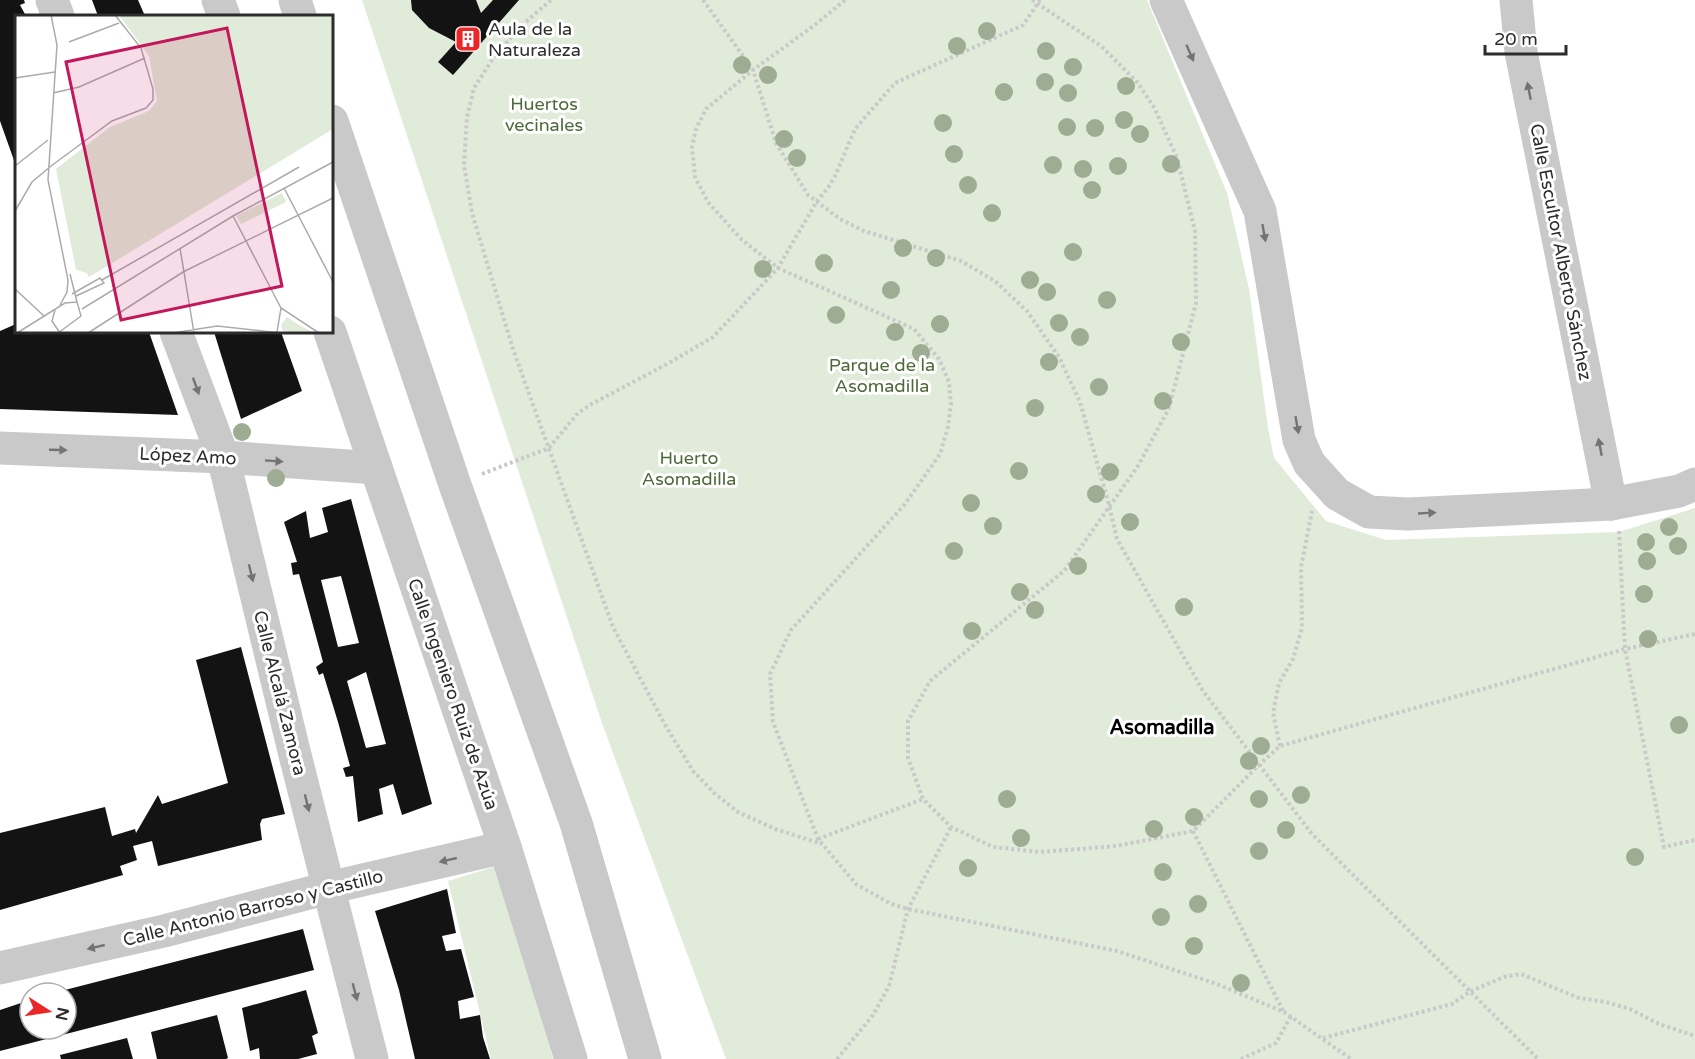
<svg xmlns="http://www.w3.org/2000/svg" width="1695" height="1059" font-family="'Varela Round',sans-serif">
<rect width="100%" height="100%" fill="#fff"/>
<g fill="#e1ebd9">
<polygon points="362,0 1147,0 1227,193 1249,289 1268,428 1274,458 1326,521 1386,540 1619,532 1695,508 1695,1059 726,1059 603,726"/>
<polygon points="503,864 553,1059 491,1059 448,881"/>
</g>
<g fill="#131313" fill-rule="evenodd">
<polygon points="0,0 24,0 25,3 20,5 26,16 16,16 16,166 0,121"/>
<polygon points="92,0 138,0 145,16 98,16"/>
<polygon points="411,0 476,0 481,13 493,0 519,0 453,75 438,62 456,42 429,28 412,10"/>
<polygon points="16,324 16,332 149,332 178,415 0,409 0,331"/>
<polygon points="214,332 281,332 302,391 241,419"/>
<path d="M351 499 432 804 402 815 393 784 379 789 383 814 358 822 353 776 346 777 343 768 350 766 338 722 323 673 319 675 316 667 323 662 299 574 293 575 291 563 297 562 284 522 306 511 310 538 328 532 322 508ZM341 576 359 643 338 647 321 580ZM366 672 386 744 366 748 347 681Z"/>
<polygon points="241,647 285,814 262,819 260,824 262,840 158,866 152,841 133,846 137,860 120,866 123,875 0,910 0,833 105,807 112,836 135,829 136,833 158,795 162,804 228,783 196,660"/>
<polygon points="447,889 456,933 442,936 446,951 461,949 474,997 458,1001 460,1019 480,1015 483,1037 490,1059 415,1059 399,990 375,911"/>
<polygon points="303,929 314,970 0,1051 0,1010 30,1000 30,1029 66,1029 66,993 57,992"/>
<polygon points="306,990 318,1033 312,1036 317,1054 298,1059 260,1059 259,1048 250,1051 242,1008"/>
<polygon points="217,1015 228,1058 226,1059 157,1059 151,1032"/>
<polygon points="127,1038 133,1059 61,1059 60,1055"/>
</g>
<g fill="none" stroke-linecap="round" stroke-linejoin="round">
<g stroke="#c9c9c9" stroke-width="4" stroke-dasharray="3 3" stroke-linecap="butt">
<polyline points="551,0 521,26 494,57 474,88 467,117 464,165 472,213 513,349 613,627 664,723 693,771 714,793 738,812 775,829 822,844"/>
<polyline points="703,0 753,70 776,143 808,195 840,219 864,231 961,261 995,281 1027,311 1059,357 1080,402 1109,505 1117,539 1203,691 1312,834 1538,1059"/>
<polyline points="845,0 816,24 753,70 706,109 696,129 692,147 695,177 708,202 742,240 778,268 914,329 939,359 949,382 951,404 948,427 940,454 905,504 791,630 770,674 773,722 818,839 856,884 891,904 908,909 1117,951 1217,984 1284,1012 1351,1059"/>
<polyline points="1032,0 1101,46 1138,83 1155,109 1177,158 1195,231 1196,303 1169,408 1138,466 1064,571 930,681 908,721 908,758 923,799 951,827 993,847 1041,852 1116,846 1193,831 1259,765 1280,746 1625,649 1695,634"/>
<polyline points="482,474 549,448 578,413 590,405 669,363 713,337 778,268 817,201 828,188 835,176 855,129 895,83 1023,25 1040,0"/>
<polyline points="1619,531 1625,649 1664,847 1695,840"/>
<polyline points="1280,746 1273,713 1279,683 1293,659 1302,628 1301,567 1312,511"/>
<polyline points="1193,831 1283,1011"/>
<polyline points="818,839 923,799"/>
<polyline points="1323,1038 1452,1004 1471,991 1504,977 1521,974 1579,998 1606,1002 1630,1009 1659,1024 1695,1036"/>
<polyline points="837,1059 873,1015 889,986 908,909 951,827"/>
<polyline points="1241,1059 1276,1043 1291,1016"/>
</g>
<g stroke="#c9c9c9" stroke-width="33">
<polyline points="52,0 58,16"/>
<polyline points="218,0 224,16"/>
<polyline points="295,0 300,16"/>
<polyline points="1166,0 1260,211 1299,440 1309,463 1337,494 1369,512 1408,514 1611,504 1679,491 1695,484"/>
<polyline points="1516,0 1521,52 1611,504"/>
<polyline points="332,121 455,485 576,823 645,1059"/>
<polyline points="176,332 223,457 294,751 372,1059"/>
<polyline points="330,332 505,847 571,1059"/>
<polyline points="0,448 223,457 376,468"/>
<polyline points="0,968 164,931 328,888 505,847"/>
</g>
</g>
<g fill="#9dac92">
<circle cx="987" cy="31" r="9"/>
<circle cx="957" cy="46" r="9"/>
<circle cx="1046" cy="51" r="9"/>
<circle cx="742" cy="65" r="9"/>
<circle cx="1073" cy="67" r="9"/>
<circle cx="768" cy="75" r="9"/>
<circle cx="1045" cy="82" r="9"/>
<circle cx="1126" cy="86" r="9"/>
<circle cx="1004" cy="92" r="9"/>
<circle cx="1068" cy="93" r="9"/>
<circle cx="1124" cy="120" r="9"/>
<circle cx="943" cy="123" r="9"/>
<circle cx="1067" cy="127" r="9"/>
<circle cx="1095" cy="128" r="9"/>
<circle cx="1140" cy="134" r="9"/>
<circle cx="784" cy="139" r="9"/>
<circle cx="954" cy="154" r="9"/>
<circle cx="797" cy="158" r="9"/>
<circle cx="1171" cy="164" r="9"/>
<circle cx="1053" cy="165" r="9"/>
<circle cx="1118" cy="166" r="9"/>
<circle cx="1083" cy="169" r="9"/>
<circle cx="968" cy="185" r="9"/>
<circle cx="1092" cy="190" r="9"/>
<circle cx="992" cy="213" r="9"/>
<circle cx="903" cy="248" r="9"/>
<circle cx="1073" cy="252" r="9"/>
<circle cx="936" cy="258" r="9"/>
<circle cx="824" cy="263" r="9"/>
<circle cx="763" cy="269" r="9"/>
<circle cx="1030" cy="280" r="9"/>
<circle cx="891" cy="290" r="9"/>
<circle cx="1047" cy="292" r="9"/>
<circle cx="1107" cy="300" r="9"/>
<circle cx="836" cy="315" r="9"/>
<circle cx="1059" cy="323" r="9"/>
<circle cx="940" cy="324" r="9"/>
<circle cx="895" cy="332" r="9"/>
<circle cx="1080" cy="337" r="9"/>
<circle cx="1181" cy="342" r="9"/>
<circle cx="921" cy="353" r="9"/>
<circle cx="1049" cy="362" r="9"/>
<circle cx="1099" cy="387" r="9"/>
<circle cx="1163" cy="401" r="9"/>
<circle cx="1035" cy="408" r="9"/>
<circle cx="242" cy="432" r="9"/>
<circle cx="1019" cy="471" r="9"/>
<circle cx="1110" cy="472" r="9"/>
<circle cx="276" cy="478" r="9"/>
<circle cx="1096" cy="494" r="9"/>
<circle cx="971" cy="503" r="9"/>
<circle cx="1130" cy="522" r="9"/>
<circle cx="993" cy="526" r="9"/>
<circle cx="1669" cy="527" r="9"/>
<circle cx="1646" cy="542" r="9"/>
<circle cx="1678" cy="546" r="9"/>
<circle cx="954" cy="551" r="9"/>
<circle cx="1647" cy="561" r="9"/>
<circle cx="1078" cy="566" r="9"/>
<circle cx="1020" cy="592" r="9"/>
<circle cx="1644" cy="594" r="9"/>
<circle cx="1184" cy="607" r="9"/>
<circle cx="1035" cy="610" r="9"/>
<circle cx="972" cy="631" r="9"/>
<circle cx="1648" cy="639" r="9"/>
<circle cx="1679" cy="725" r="9"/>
<circle cx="1261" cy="746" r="9"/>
<circle cx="1249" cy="761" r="9"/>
<circle cx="1301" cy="795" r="9"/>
<circle cx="1007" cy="799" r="9"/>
<circle cx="1259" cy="799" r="9"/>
<circle cx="1194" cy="817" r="9"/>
<circle cx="1154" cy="829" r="9"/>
<circle cx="1286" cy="830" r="9"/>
<circle cx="1021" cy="838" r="9"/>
<circle cx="1259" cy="851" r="9"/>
<circle cx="1635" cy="857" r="9"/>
<circle cx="968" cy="868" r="9"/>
<circle cx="1163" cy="872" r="9"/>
<circle cx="1198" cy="904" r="9"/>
<circle cx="1161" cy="917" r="9"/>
<circle cx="1194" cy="946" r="9"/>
<circle cx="1241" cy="983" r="9"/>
</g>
<defs><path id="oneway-solid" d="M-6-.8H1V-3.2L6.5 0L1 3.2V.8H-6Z" transform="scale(1.5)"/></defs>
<g fill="#737373">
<use href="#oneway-solid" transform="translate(1190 53) rotate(66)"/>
<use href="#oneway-solid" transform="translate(1529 91) rotate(-101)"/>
<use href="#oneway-solid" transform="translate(1264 233) rotate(80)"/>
<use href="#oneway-solid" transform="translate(196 386) rotate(70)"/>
<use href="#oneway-solid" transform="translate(1297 425) rotate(80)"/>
<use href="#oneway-solid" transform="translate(1600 447) rotate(-101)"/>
<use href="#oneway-solid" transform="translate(58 450) rotate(2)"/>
<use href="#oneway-solid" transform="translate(274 461) rotate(4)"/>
<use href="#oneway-solid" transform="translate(1427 513) rotate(-3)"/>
<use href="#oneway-solid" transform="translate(251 573) rotate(76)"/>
<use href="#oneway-solid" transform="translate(307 803) rotate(76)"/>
<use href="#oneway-solid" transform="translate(448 860) rotate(167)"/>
<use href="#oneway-solid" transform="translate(96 947) rotate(167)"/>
<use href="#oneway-solid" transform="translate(355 992) rotate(75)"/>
</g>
<defs>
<g id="building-square" transform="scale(1.35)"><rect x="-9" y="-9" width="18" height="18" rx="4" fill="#eb2627" stroke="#fff"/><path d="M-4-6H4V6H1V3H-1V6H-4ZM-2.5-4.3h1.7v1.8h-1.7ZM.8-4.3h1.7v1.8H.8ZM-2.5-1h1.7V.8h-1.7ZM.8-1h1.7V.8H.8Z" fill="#fff"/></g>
</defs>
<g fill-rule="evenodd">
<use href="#building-square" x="468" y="39"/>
</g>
<g text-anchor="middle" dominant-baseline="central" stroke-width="6" stroke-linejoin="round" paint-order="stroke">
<g font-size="18" fill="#2c2c2c" stroke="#fff" text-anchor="start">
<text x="488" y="29">Aula de la<tspan x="488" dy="21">Naturaleza</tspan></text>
</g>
<g font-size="18" fill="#4c6938" stroke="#fff">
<text x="544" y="104">Huertos<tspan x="544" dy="21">vecinales</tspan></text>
<text x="882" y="365">Parque de la<tspan x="882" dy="21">Asomadilla</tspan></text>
<text x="689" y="458">Huerto<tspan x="689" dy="21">Asomadilla</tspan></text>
</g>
<g font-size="18" fill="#2c2c2c" stroke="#fff">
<text transform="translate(1561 252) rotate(79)">Calle Escultor Alberto Sánchez</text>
<text transform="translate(188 456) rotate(3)">López Amo</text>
<text transform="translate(280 693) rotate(76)">Calle Alcalá Zamora</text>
<text transform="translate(453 694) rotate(71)">Calle Ingeniero Ruiz de Azúa</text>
<text transform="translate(253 908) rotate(-14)">Calle Antonio Barroso y Castillo</text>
</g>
<g font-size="20" font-weight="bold" fill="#000" stroke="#fff">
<text x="1162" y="728">Asomadilla</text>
</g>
</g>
<g transform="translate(15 15)">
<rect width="318" height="318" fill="#fff"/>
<path d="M104 0H318V114L74 262 72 258 61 255 41 154 95 112 134 96 142 86 134 41ZM267 178 271 187 226 209 221 201ZM272 302 284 310 299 318 268 316 266 310Z" fill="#e1ebd9"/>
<path fill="none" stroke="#ababab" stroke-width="1.5" d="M36 0 42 30 33 165 53 265 52 277 45 290M54 27 104 8M0 63 40 57M38 78 64 72 130 43M0 151 33 125M269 173 318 267M0 196 17 167 36 151 97 106 131 93 138 85V74L126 33 100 0M218 201 266 293 304 318M165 233 179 318M55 259 62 287M87 265 284 152M0 274 29 301M57 279 85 263 89 268 61 281M67 294 218 201 318 147M40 295 37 306 45 318M262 317 266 293M2 318 50 288 62 287 66 301 43 318M73 318 168 257 318 183M158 318 202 311 265 318"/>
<path fill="#c2185b" fill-opacity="0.15" stroke="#c2185b" stroke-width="3" d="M212 13 267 271 106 305 51 47Z"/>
<rect width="318" height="318" fill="none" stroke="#2c2c2c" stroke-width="3"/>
</g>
<g transform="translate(48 1011) rotate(102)"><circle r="28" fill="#ffffff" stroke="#ababab" stroke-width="1.5"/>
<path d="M0-4.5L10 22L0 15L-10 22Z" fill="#eb2627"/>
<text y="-9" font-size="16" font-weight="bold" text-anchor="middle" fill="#2c2c2c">N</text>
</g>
<path d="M1485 45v9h81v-9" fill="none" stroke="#2c2c2c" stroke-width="3"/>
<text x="1494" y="45" font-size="18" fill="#2c2c2c" stroke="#ffffff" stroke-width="4.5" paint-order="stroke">20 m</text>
</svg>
